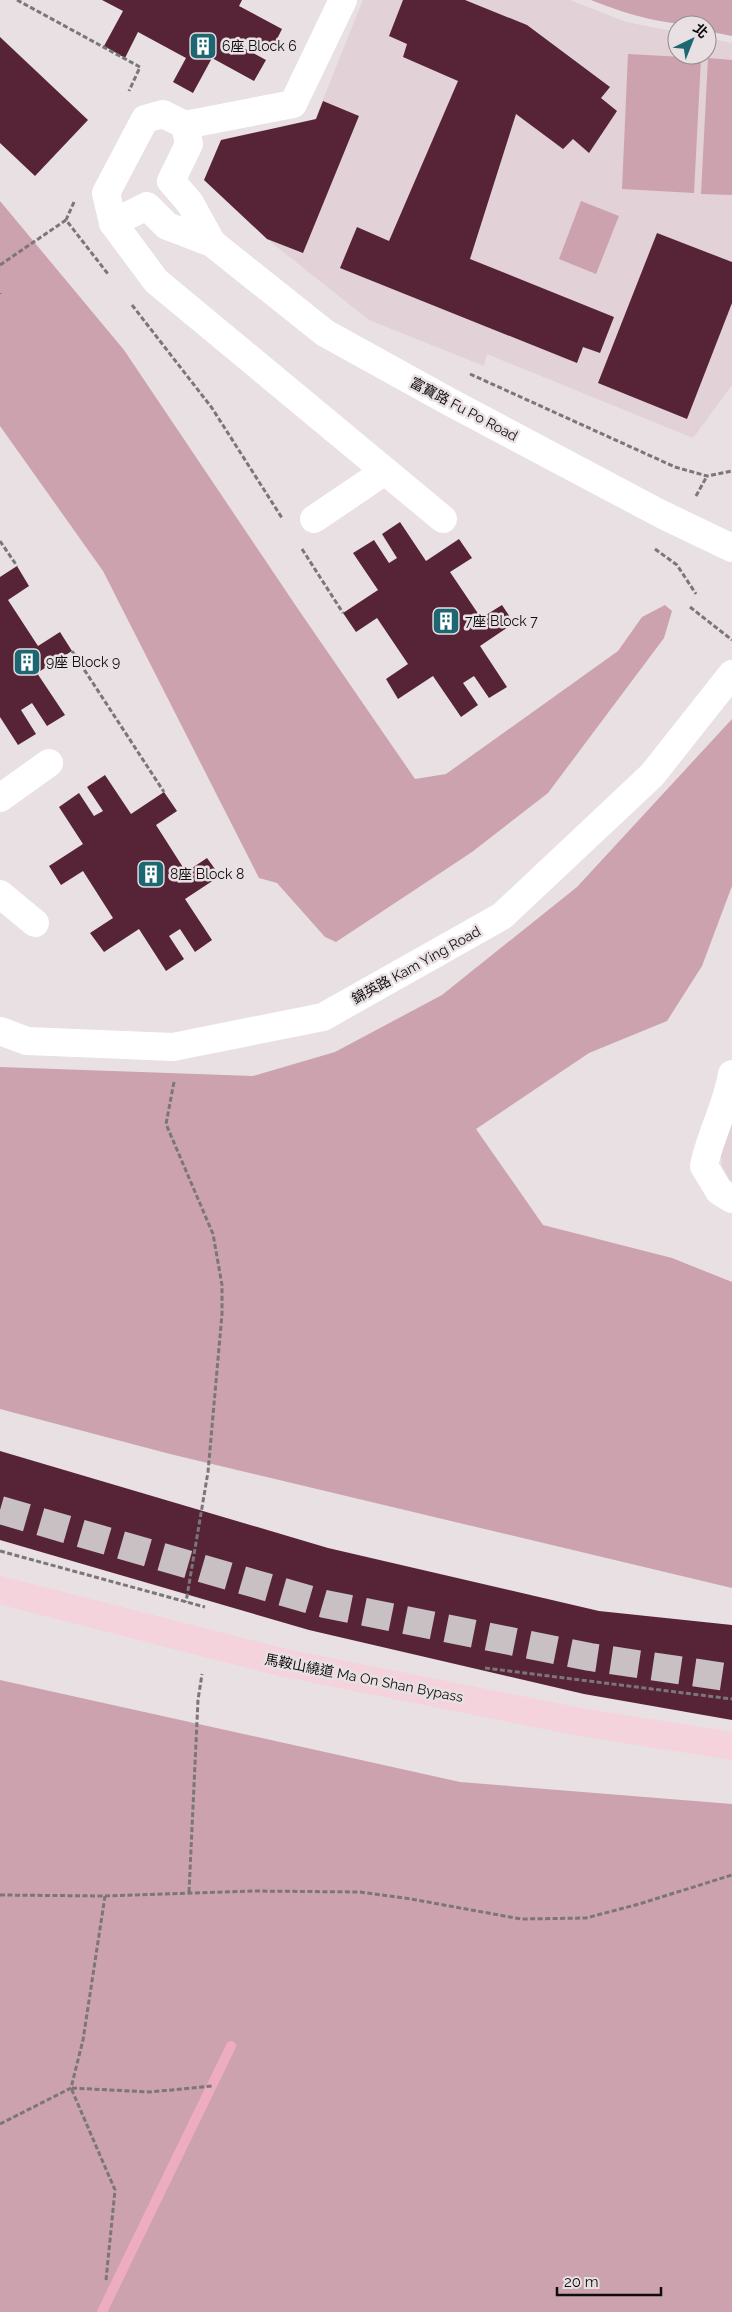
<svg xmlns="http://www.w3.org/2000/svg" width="732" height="2312" font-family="Raleway,'Noto Sans TC',sans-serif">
<rect width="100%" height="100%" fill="#e8e0e2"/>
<g fill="#e2d1d6">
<polygon points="363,0 570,0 626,22 677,32 677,55 707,55 707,38 732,43 732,385 693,438 487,354 484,366 369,320 267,239"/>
<polygon points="732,1116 732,1184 722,1166 720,1146"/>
</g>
<g fill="#cca2ae">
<path d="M591 0H732V36L707 31V25C663 25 632 16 591 0Z"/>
<polygon points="628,54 701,58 694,193 622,189"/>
<polygon points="708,58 732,60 732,195 701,194"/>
<polygon points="0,201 124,350 298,609 415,779 446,774 618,651 642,617 665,605 672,611 664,638 548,793 472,852 336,942 325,937 277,883 259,878 103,571 0,426"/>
<polygon points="581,201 619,216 596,274 559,259"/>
<polygon points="732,719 732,886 702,966 667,1021 589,1053 476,1129 543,1225 672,1258 732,1282 732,1588 170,1454 0,1409 0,1067 253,1076 335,1052 442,995 577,887"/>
<polygon points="0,1680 460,1782 732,1804 732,2312 0,2312"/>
</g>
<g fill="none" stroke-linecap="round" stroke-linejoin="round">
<polyline stroke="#edacc0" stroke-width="10" points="102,2312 231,2046"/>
</g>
<g fill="#572437">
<polygon points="102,0 242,0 239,6 282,29 271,51 247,38 242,47 266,60 254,81 212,58 193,93 173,82 186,58 138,32 125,58 104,46 123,11"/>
<polygon points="403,0 465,0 527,25 610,87 601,98 617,111 589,153 573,139 563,149 516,114 470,259 614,317 600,353 583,347 577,363 340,268 357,227 389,241 458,81 403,57 407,44 389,36"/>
<polygon points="0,37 88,120 35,176 0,143"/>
<polygon points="323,101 359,116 303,253 267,239 204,180 221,140 316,119"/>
<polygon points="657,233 732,262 732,303 687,419 598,383"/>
<polygon points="400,522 426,561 459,539 472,558 450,572 481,618 502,605 514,623 480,646 507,687 489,698 474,676 463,683 478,705 461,717 433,676 398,699 386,679 408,664 377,618 356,632 343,613 378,590 353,553 374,540 389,563 397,558 382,534"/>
<polygon points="17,566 29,586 8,600 38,646 60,632 72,651 37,673 65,715 47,726 32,703 21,710 36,734 18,745 0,717 0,577"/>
<polygon points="105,775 131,814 164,792 177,811 156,825 186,872 207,858 220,876 185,899 212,940 195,952 180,929 169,936 184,959 166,971 139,929 104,952 90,933 113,918 83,871 61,885 49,866 83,844 59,807 79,793 94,816 103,811 87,787"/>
<polygon points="0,1451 328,1548 599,1611 732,1625 732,1720 584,1694 309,1630 0,1540"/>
</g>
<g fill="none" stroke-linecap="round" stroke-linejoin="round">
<polyline stroke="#c8c0c2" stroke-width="28" stroke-dasharray="28 14" stroke-linecap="butt" points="0,1510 325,1604 590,1657 732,1678"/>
<g stroke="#7b7677" stroke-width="3" stroke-dasharray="5 2.5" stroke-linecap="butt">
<polyline points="17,0 140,67 129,91"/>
<polyline points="74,202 66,220 108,274"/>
<polyline points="0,265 66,220"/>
<polyline points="0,293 0,294"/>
<polyline points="132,305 212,408 282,518"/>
<polyline points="470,374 675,467 707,476 732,471"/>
<polyline points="696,496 707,476"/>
<polyline points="0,541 17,566"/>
<polyline points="302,549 343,613"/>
<polyline points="655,549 677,565 696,594"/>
<polyline points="690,607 732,640"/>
<polyline points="72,651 164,792"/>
<polyline points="174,1082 166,1124 213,1234 222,1285 222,1314 208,1472 186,1602"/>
<polyline points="0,1551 205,1607"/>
<polyline points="485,1668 732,1699"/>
<polyline points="189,1892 198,1700 202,1674"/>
<polyline points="0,1895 105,1896 253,1891 360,1892 411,1899 521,1919 586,1918 639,1904 732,1875"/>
<polyline points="0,2124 71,2088 83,2040 105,1896"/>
<polyline points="106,2280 115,2190 71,2088 150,2092 212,2086"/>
</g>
<g stroke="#fff" stroke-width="28">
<polyline points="185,125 293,104 343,0"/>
<polyline points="113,223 156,281 443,519"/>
<polyline points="212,243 190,203 171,181 189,144 185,125 163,114 145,119 106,193 113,223 147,206 167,226 212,243 325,333 448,401 661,514 732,548"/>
<polyline points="314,519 385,471"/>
<polyline points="0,798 49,763"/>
<polyline points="0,894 35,923"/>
<polyline points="0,1031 27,1041 173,1047 323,1017 502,916 652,775 732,674"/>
<path d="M732 1074C727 1106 710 1135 704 1166L719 1191 732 1199"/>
</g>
<polyline stroke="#f5d3dd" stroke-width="28" points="0,1590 280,1662 580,1722 732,1746"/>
</g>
<defs>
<g id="building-square" transform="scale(1.4375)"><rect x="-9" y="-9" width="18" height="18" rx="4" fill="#1c6772" stroke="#e8e0e2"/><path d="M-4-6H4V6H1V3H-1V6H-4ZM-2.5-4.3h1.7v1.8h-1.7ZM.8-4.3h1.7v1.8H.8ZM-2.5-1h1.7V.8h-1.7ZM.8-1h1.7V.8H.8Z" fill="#fff"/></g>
</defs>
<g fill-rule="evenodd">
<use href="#building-square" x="203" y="46"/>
<use href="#building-square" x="446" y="621"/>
<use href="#building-square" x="27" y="662"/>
<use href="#building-square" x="151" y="874"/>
</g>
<g text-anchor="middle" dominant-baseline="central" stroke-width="5" stroke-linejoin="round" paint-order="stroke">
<g font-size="14" fill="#100d0e" stroke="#e8e0e2" text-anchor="start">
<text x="222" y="46">6座 Block 6</text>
<text x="465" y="621">7座 Block 7</text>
<text x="46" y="662">9座 Block 9</text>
<text x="170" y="874">8座 Block 8</text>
</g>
<g font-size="14" fill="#100d0e" stroke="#e8e0e2">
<text transform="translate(464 409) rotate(28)">富寶路 Fu Po Road</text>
<text transform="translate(416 965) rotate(-29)">錦英路 Kam Ying Road</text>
<text transform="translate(364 1678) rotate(11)">馬鞍山繞道 Ma On Shan Bypass</text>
</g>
</g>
<g transform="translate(692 40) rotate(43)"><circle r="24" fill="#e8e0e2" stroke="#928c8d"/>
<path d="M0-4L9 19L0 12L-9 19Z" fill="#1c6772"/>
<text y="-8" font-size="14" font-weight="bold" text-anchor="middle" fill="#100d0e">北</text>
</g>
<path d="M557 2287v8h104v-8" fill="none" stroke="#100d0e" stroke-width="2.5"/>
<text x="564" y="2287" font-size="15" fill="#100d0e" stroke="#e8e0e2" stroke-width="4" paint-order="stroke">20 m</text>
</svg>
